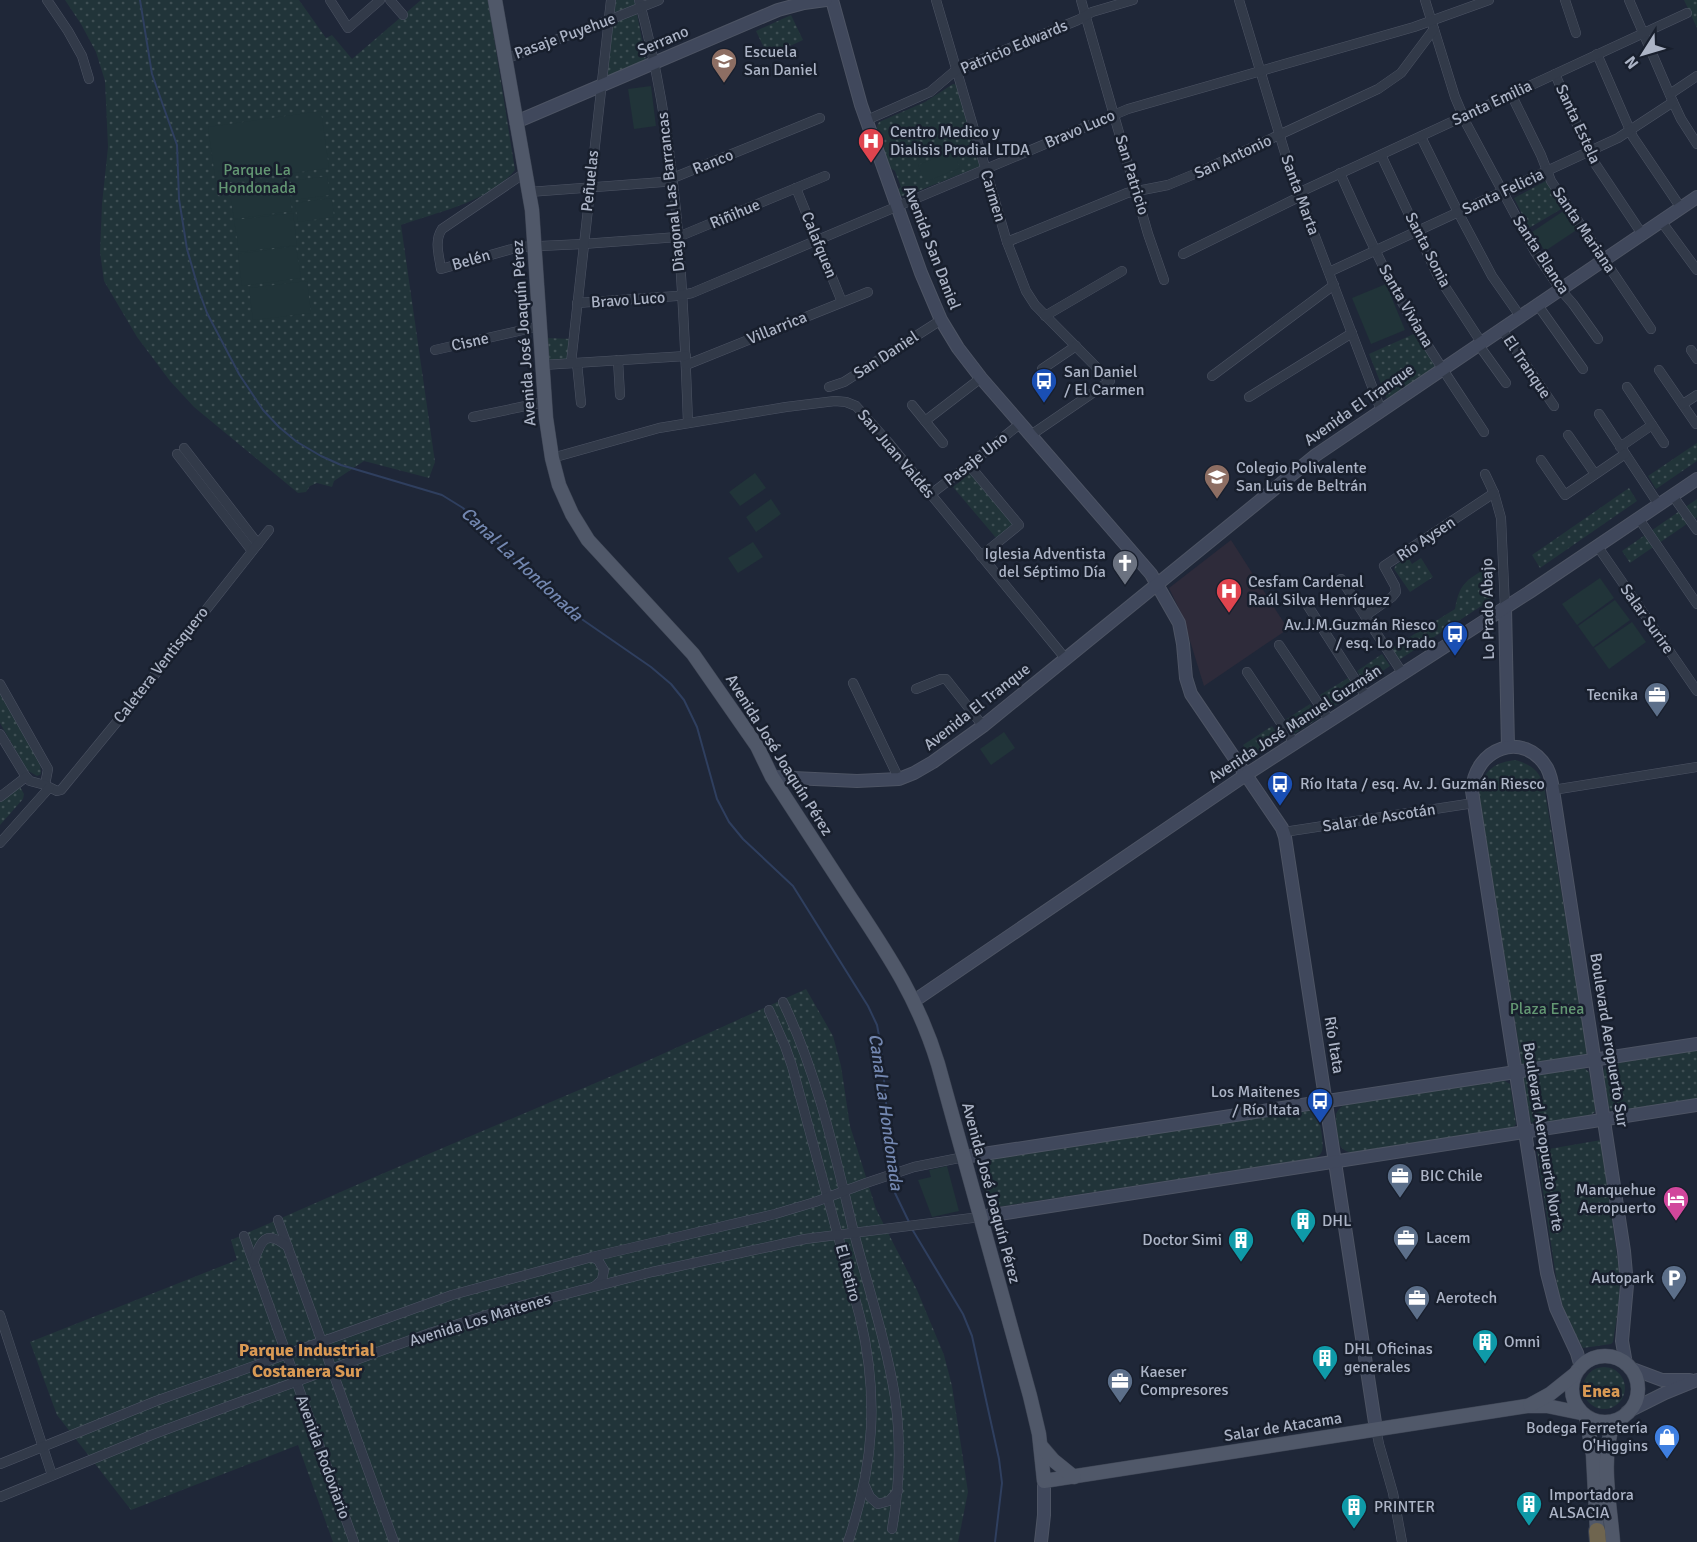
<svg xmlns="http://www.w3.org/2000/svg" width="1697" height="1542" font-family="Signika,sans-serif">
<defs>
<pattern id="grass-dots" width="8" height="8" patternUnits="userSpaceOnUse" patternTransform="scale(1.5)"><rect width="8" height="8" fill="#213439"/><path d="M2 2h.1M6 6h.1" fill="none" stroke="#3f4f54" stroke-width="1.8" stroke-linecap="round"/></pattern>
</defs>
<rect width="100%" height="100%" fill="#1f2738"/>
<polygon fill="#2e2b3a" points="1231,540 1288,629 1204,686 1182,615 1169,588"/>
<g fill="url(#grass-dots)">
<path d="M65 0H299L326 38 332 35 352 59 421 0H488L515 170C489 202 438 212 401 225L435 462 429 478 364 461 334 481 332 487 317 483 310 486 306 492 298 493 194 407 170 381 137 337 104 281 100 252 102 204 108 147 105 81 96 52 81 24Z"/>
<polygon points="616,0 634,0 636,6 613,14"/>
<polygon points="1684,0 1697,0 1697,28"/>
<polygon points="637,14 646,60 607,78 613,23"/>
<polygon points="791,15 803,40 768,56 756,31"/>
<polygon points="953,84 957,85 981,166 908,195 901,196 897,190 901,187 895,171 889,167 876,130 877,126 879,122 925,102"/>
<polygon points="1546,181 1563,208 1529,228 1514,198"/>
<polygon points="1416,333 1436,368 1387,399 1369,354"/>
<polygon points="547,338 572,339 569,359 549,362"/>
<polygon points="1697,443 1697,461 1656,489 1648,476"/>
<polygon points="972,472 1015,524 997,539 953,487"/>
<polygon points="1629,488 1637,501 1540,568 1532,555"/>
<polygon points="1697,499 1697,517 1630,563 1622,551"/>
<polygon points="1408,557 1412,564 1421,558 1433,577 1410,592 1394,569 1396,565"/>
<path d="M1488 567 1492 599 1399 660 1392 648 1455 609C1460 582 1466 581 1488 567Z"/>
<polygon points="1382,654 1390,666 1365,683 1357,671"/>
<polygon points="1348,678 1357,692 1328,710 1320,695"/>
<polygon points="0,692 40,762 41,774 37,776 27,770 0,723"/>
<polygon points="1310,704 1319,718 1294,734 1285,720"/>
<polygon points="1272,726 1281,740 1252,759 1243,745"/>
<path d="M1515 760C1530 764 1539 770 1544 786L1588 1055 1522 1065 1479 795C1482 772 1492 763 1515 760Z"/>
<polygon points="20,787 24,794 23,799 0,825 0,802"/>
<polygon points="806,989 833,1036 841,1066 850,1126 876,1209 917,1290 944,1355 952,1386 968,1492 958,1542 333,1542 298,1445 131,1510 57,1415 30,1342 237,1260 231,1240 377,1176 647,1061"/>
<polygon points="1697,1050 1697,1100 1614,1113 1609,1108 1603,1071 1608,1063"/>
<polygon points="1583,1067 1589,1072 1595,1106 1595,1112 1591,1115 1540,1125 1531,1122 1523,1083 1523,1079 1526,1076"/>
<path d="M1503 1080 1510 1084 1516 1124 1512 1129 1354 1153C1349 1152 1344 1151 1341 1147 1338 1143 1335 1118 1336 1114 1338 1109 1342 1106 1346 1103Z"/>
<path d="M1305 1109C1310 1110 1314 1111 1317 1116 1321 1122 1324 1146 1322 1151 1320 1156 1319 1155 1315 1158L997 1207 988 1203 979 1171 986 1161 994 1157Z"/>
<path d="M1601 1140 1619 1270C1621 1295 1617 1318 1613 1342L1611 1344 1583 1348 1566 1317 1558 1290 1537 1151Z"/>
<circle cx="1604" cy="1388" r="21"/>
</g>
<g fill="#213439">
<polygon points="651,86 656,126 634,129 628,89"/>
<polygon points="321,111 329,168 216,184 208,127"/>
<polygon points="953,151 960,168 925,182 918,165"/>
<polygon points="327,176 330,195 294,200 291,181"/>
<polygon points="288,179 292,211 234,219 229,187"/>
<polygon points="332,198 334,217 298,222 295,203"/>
<polygon points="1565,210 1578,229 1545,251 1532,232"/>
<polygon points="293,213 297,245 239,252 234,220"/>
<polygon points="296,246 301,278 242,286 238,254"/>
<polygon points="307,281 311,313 253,320 249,288"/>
<polygon points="1386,284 1405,330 1371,344 1352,298"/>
<polygon points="755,473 766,488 740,506 729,492"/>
<polygon points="771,499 781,514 756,532 746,517"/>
<polygon points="753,542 763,557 738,573 728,558"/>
<polygon points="1600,578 1614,598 1577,625 1562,604"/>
<polygon points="1615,600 1630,620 1593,647 1578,626"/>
<polygon points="1632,622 1646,642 1609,669 1594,648"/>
<polygon points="1004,732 1015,748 991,765 980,749"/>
<polygon points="947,1166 959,1211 932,1217 918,1180 931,1177 929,1170"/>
</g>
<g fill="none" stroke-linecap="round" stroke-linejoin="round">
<g stroke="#2f3f5f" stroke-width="2">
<polyline points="140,0 152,74 177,145 179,199 187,249 199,291 207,313 239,374 263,410 279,427 297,442 321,456 341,465 442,495 463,508 543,588 570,611 651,667 671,684 684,700 697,727 717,799 729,822 743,839 793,886 868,1006 877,1025 881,1046 892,1170"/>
<polyline points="893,1176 895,1193 910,1224"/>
<polyline points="912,1229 963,1314 972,1336 999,1459 1002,1483 995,1542"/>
</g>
<g stroke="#4d5464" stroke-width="10">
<g id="street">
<polyline points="47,0 68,31 82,56 89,79"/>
<polyline points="330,0 348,28 380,0"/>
<polyline points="390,0 403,15"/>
<path d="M639 0C677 138 683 281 688 423"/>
<polyline points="936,0 1007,242 1026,291 1035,305 1110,381 1031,435"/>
<polyline points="1081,0 1148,234 1164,280"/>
<polyline points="1239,0 1291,173 1381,410"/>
<polyline points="1425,0 1455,97 1466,123 1535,252 1560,289 1573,304 1598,339"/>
<polyline points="1565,0 1576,33"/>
<polyline points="1629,0 1673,102 1681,119 1697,144"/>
<polyline points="1597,54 1633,137 1681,208"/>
<polyline points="505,59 609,20 659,0"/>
<polyline points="1555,74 1592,159 1642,234"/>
<polyline points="1511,94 1541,155 1551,181 1651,329"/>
<polyline points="1670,94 1697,76"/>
<polyline points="867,120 930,92 956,70 1078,20 1092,12 1133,0"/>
<polyline points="1421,137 1458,212 1492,276 1520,316"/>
<polyline points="1381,155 1438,276 1481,342"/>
<path d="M526 172 442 229C434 241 439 255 441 269L519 247 583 244 678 237 825 176"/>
<path d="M1340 173C1358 213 1375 253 1396 291 1422 340 1454 386 1484 432"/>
<polyline points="796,188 842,302"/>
<polyline points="529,192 663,182 820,118"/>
<polyline points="1298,193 1687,13"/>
<polyline points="1661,221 1697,270"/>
<polyline points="1007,242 1127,193 1168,185 1197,173 1378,89 1401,73 1434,29"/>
<polyline points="1183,254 1299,197"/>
<polyline points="1329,272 1618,138 1673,102"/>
<polyline points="577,303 677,296 692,293 1128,109 1414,27 1489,0"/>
<polyline points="1537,304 1583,369"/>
<polyline points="1045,316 1122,271"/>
<polyline points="1501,328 1554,406"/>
<polyline points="1478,344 1506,383"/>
<polyline points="435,350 540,326"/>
<polyline points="1691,350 1697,359"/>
<polyline points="618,360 620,395"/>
<polyline points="571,363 611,0"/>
<polyline points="577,363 581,403"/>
<polyline points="543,365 686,356"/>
<polyline points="686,365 868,292"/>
<polyline points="1042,369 1076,346"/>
<polyline points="1659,370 1696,424"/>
<polyline points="1212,376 1334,285"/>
<polyline points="829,387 844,382 941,320"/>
<polyline points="1627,387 1664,443"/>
<polyline points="1249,397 1352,333"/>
<polyline points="1683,404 1697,395"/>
<polyline points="912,405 943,443"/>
<polyline points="1599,414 1659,505"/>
<polyline points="473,417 545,402"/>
<polyline points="925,421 981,378"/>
<polyline points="1568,435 1595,474"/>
<polyline points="1620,447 1652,425"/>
<polyline points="184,448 258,544"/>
<polyline points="177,454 252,551"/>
<polyline points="552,458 659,428 786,407 835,401 846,402 856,406 888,442 1065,658"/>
<polyline points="1541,460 1565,495 1625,454"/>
<polyline points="969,465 1019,525 981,556"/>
<polyline points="1485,474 1494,493 1501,518 1505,608"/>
<polyline points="931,494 969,465 1021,423"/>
<polyline points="1673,496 1697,530"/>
<polyline points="1639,519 1697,604"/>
<polyline points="1598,547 1697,691"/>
<polyline points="1341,579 1403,674"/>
<polyline points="1308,606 1367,698"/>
<polyline points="1365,616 1392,597 1396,592 1395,586 1384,566 1494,493"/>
<polyline points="1279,645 1330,721"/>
<polyline points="1247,672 1295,744"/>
<polyline points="853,683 899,779"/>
<polyline points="0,684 48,769 45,785"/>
<polyline points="916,689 941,679 946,679 983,726"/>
<polyline points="0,734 26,777 30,781 45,785 57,791 61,790 134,701 269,530"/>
<polyline points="1553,790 1697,767"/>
<polyline points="0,797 26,777"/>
<polyline points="1284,832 1474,803"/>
<polyline points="0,843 49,788"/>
<path d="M783 1002C818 1075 835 1155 854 1233 868 1287 886 1341 895 1397 901 1441 900 1485 892 1529"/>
<path d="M769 1010 785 1046 792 1066 860 1317C879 1396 874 1465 848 1542"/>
<polyline points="278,1220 394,1542"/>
<polyline points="244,1236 354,1542"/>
<polyline points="592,1257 598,1260 604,1270 602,1280 595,1286"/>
<path d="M254 1261C261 1240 266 1229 288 1247"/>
<polyline points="0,1315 52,1475"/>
<polyline points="1376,1429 1379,1444 1393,1493 1402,1542"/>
<polyline points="0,1464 156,1401 452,1295 592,1257 775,1214 815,1202 866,1183 914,1167 964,1157"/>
<polyline points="865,1486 870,1497 878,1504 889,1501 898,1491"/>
<polyline points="0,1497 154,1434 229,1406 430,1333 496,1312 652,1272 805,1239 980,1217"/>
</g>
</g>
<g stroke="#4d5464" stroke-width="14">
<g id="secondary">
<polyline points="832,0 861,105 921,273 941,320 958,348 981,378 1151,574 1179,623 1183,644 1186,678 1191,694 1282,828 1285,837 1376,1429"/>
<polyline points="516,122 778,10 804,3 826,0"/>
<polyline points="1505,608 1508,747"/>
<polyline points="772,777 857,781 899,779 914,773 933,762 983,726 1316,455 1697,197"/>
<polyline points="914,1001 1247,774 1531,591 1697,479"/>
<polyline points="964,1157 1697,1044"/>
<polyline points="980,1217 1697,1105"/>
<path d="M1581 1367 1577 1353 1556 1308 1547 1273 1472 791C1474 748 1524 729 1547 768 1550 774 1552 782 1553 790L1624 1251 1627 1285 1622 1341 1626 1364"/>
<polyline points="1630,1368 1662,1380 1690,1380"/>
<polyline points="1627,1412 1665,1393 1697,1380"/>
<polyline points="1041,1542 1044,1515 1044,1481"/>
</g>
</g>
<g stroke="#3c4352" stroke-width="15">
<g id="primary">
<path d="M495 0 532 210 546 418 552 458 559 485 572 514 588 540 693 654 757 746 772 777C798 817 824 857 850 897 887 953 918 998 938 1064L1030 1396 1039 1434 1044 1481 1527 1406H1547L1581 1413"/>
<circle cx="1605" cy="1389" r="33"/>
<polyline points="1530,1405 1550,1394 1575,1374"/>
<polyline points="1586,1417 1593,1455 1597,1531"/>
<polyline points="1041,1446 1053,1460 1074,1477"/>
<path d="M1613 1542C1610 1503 1600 1458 1614 1421"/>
</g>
</g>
<g stroke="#3a4150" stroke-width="18">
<polyline id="highway" points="1597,1531 1598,1542"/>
</g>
<use href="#street" stroke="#323a49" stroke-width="9"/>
<use href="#secondary" stroke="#40485c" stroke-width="12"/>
<use href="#primary" stroke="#505869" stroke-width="14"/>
<use href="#highway" stroke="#6f654f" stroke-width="16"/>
</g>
<defs>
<g id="school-pin" transform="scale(1.35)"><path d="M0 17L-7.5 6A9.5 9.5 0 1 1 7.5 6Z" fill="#8d6e63" stroke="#181f2d"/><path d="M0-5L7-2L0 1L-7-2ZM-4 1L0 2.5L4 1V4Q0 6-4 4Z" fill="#fff"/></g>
<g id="hospital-pin" transform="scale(1.35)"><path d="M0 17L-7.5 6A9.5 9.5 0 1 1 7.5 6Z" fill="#e0444e" stroke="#181f2d"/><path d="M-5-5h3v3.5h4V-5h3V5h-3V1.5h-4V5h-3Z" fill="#fff"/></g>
<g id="bus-pin" transform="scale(1.35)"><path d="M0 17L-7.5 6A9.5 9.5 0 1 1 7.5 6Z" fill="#1a4fb4" stroke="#181f2d"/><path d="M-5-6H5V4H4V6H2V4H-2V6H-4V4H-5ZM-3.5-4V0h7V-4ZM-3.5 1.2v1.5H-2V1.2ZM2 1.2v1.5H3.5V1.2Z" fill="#fff"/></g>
<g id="church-pin" transform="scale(1.35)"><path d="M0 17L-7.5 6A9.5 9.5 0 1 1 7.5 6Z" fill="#6b7280" stroke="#181f2d"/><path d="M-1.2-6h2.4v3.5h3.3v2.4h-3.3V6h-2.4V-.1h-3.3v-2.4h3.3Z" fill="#fff"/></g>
<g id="office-pin" transform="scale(1.35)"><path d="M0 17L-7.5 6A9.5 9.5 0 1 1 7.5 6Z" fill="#5c6f8a" stroke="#181f2d"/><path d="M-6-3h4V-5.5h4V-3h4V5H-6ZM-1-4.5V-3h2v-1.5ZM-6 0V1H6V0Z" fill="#fff"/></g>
<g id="hotel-pin" transform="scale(1.35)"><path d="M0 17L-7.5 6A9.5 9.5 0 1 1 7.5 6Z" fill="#d1479c" stroke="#181f2d"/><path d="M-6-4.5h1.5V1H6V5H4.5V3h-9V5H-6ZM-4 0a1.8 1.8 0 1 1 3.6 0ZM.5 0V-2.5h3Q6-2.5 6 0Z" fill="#fff"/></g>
<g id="building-pin" transform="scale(1.35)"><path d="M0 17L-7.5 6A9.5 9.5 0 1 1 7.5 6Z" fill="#0f9aa8" stroke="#181f2d"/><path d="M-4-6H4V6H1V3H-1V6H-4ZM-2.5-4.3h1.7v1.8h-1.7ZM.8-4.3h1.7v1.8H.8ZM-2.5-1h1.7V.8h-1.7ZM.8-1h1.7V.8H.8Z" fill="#fff"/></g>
<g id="parking-pin" transform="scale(1.35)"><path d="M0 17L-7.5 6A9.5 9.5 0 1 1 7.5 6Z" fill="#5c6f8a" stroke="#181f2d"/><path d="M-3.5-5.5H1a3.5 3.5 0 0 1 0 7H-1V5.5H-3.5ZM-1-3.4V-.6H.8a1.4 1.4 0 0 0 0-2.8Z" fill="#fff"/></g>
<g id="shop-pin" transform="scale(1.35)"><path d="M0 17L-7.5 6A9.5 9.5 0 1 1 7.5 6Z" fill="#3f7fe0" stroke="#181f2d"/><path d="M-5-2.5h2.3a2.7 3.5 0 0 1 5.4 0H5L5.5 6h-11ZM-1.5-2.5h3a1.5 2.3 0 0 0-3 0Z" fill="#fff"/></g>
</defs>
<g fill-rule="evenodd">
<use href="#school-pin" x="724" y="61"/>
<use href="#hospital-pin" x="871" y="141"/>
<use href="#bus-pin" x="1044" y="381"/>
<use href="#school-pin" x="1217" y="477"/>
<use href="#church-pin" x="1125" y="563"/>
<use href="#hospital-pin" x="1229" y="591"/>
<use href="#bus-pin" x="1455" y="634"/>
<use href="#office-pin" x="1657" y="695"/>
<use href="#bus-pin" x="1280" y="784"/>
<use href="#bus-pin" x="1320" y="1101"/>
<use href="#office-pin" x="1400" y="1176"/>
<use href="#hotel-pin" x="1676" y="1199"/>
<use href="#building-pin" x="1303" y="1221"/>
<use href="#office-pin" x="1406" y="1238"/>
<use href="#building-pin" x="1241" y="1240"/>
<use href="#parking-pin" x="1674" y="1278"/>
<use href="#office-pin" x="1417" y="1298"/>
<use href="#building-pin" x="1485" y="1342"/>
<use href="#building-pin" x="1325" y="1358"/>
<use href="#office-pin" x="1120" y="1381"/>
<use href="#shop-pin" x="1667" y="1437"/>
<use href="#building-pin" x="1529" y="1504"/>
<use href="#building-pin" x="1354" y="1507"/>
</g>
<g text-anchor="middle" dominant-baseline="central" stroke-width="5" stroke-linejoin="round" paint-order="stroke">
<g font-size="16" fill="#acb4c6" stroke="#181f2d">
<text transform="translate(565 36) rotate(-20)">Pasaje Puyehue</text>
<text transform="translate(663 41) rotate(-23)">Serrano</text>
<text transform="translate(1014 47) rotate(-23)">Patricio Edwards</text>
<text transform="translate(1492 103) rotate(-25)">Santa Emilia</text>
<text transform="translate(1578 124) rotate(65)">Santa Estela</text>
<text transform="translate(1080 129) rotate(-23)">Bravo Luco</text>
<text transform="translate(1233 157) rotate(-25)">San Antonio</text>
<text transform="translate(713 162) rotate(-22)">Ranco</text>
<text transform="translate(1132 175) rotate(73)">San Patricio</text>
<text transform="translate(590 181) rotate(-84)">Peñuelas</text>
<text transform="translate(671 192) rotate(-96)">Diagonal Las Barrancas</text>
<text transform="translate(1503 192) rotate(-25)">Santa Felicia</text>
<text transform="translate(1300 195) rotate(70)">Santa Marta</text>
<text transform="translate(993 196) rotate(73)">Carmen</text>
<text transform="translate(735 214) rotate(-23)">Riñihue</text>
<text transform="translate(1584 230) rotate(56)">Santa Mariana</text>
<text transform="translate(819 245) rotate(68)">Calafquen</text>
<text transform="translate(932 248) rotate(69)">Avenida San Daniel</text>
<text transform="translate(1428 250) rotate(63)">Santa Sonia</text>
<text transform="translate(1541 255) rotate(57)">Santa Blanca</text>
<text transform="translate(471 260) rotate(-16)">Belén</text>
<text transform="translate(628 300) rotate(-4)">Bravo Luco</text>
<text transform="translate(1406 306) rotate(60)">Santa Viviana</text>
<text transform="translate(777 328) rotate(-22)">Villarrica</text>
<text transform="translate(524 333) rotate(-94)">Avenida José Joaquín Pérez</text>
<text transform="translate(470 342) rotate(-13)">Cisne</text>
<text transform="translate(886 355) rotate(-33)">San Daniel</text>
<text transform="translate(1527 367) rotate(56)">El Tranque</text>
<text transform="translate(1359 405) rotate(-35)">Avenida El Tranque</text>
<text transform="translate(896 454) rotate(50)">San Juan Valdés</text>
<text transform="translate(976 459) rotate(-38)">Pasaje Uno</text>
<text transform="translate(1426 539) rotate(-34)">Río Aysen</text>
<text transform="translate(1488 609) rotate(-91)">Lo Prado Abajo</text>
<text transform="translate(1647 619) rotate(55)">Salar Surire</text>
<text transform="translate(161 665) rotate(-52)">Caletera Ventisquero</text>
<text transform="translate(977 707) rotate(-38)">Avenida El Tranque</text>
<text transform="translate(1295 724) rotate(-33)">Avenida José Manuel Guzmán</text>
<text transform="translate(779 755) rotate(58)">Avenida José Joaquín Pérez</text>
<text transform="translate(1379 818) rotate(-9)">Salar de Ascotán</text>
<text transform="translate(1609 1040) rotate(81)">Boulevard Aeropuerto Sur</text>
<text transform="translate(1334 1045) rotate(81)">Río Itata</text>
<text transform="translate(1543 1137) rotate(81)">Boulevard Aeropuerto Norte</text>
<text transform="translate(991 1193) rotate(75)">Avenida José Joaquín Pérez</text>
<text transform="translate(848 1273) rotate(75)">El Retiro</text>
<text transform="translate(480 1320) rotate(-17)">Avenida Los Maitenes</text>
<text transform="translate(1283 1427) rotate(-9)">Salar de Atacama</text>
<text transform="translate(323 1457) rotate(70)">Avenida Rodoviario</text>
</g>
<g font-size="16" fill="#acb4c6" stroke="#181f2d" text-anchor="start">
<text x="744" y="52">Escuela<tspan x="744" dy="18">San Daniel</tspan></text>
<text x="890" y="132">Centro Medico y<tspan x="890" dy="18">Dialisis Prodial LTDA</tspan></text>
<text x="1064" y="372">San Daniel<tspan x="1064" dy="18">/ El Carmen</tspan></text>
<text x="1236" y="468">Colegio Polivalente<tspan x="1236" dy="18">San Luis de Beltrán</tspan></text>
<text x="1106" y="554" text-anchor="end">Iglesia Adventista<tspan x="1106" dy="18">del Séptimo Día</tspan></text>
<text x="1248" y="582">Cesfam Cardenal<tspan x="1248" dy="18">Raúl Silva Henríquez</tspan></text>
<text x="1436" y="625" text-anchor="end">Av.J.M.Guzmán Riesco<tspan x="1436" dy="18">/ esq. Lo Prado</tspan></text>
<text x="1638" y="695" text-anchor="end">Tecnika</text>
<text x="1300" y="784">Río Itata / esq. Av. J. Guzmán Riesco</text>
<text x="1300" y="1092" text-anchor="end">Los Maitenes<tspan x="1300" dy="18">/ Río Itata</tspan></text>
<text x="1420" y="1176">BIC Chile</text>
<text x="1656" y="1190" text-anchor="end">Manquehue<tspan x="1656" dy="18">Aeropuerto</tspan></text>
<text x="1322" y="1221">DHL</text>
<text x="1426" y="1238">Lacem</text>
<text x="1222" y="1240" text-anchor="end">Doctor Simi</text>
<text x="1654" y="1278" text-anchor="end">Autopark</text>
<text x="1436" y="1298">Aerotech</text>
<text x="1504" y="1342">Omni</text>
<text x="1344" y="1349">DHL Oficinas<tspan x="1344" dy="18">generales</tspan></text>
<text x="1140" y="1372">Kaeser<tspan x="1140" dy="18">Compresores</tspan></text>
<text x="1648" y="1428" text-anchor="end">Bodega Ferretería<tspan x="1648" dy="18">O'Higgins</tspan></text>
<text x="1549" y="1495">Importadora<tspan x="1549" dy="18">ALSACIA</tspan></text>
<text x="1374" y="1507">PRINTER</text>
</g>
<g font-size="16" fill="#639773" stroke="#181f2d">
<text x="257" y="170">Parque La<tspan x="257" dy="18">Hondonada</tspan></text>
<text x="1547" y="1009">Plaza Enea</text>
</g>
<g font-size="18" font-style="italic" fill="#7387b0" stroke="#181f2d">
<text transform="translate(522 564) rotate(43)">Canal La Hondonada</text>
<text transform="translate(886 1112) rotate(82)">Canal La Hondonada</text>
</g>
<g font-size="18" font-weight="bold" fill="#d99954" stroke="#181f2d">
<text x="307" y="1350">Parque Industrial<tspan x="307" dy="21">Costanera Sur</tspan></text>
<text x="1601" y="1391">Enea</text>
</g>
</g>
<g transform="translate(1643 54) rotate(233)" stroke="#181f2d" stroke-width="4.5" paint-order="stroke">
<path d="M0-4.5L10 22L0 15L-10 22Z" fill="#acb4c6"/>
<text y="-9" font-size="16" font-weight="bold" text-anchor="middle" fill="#acb4c6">N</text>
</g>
</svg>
